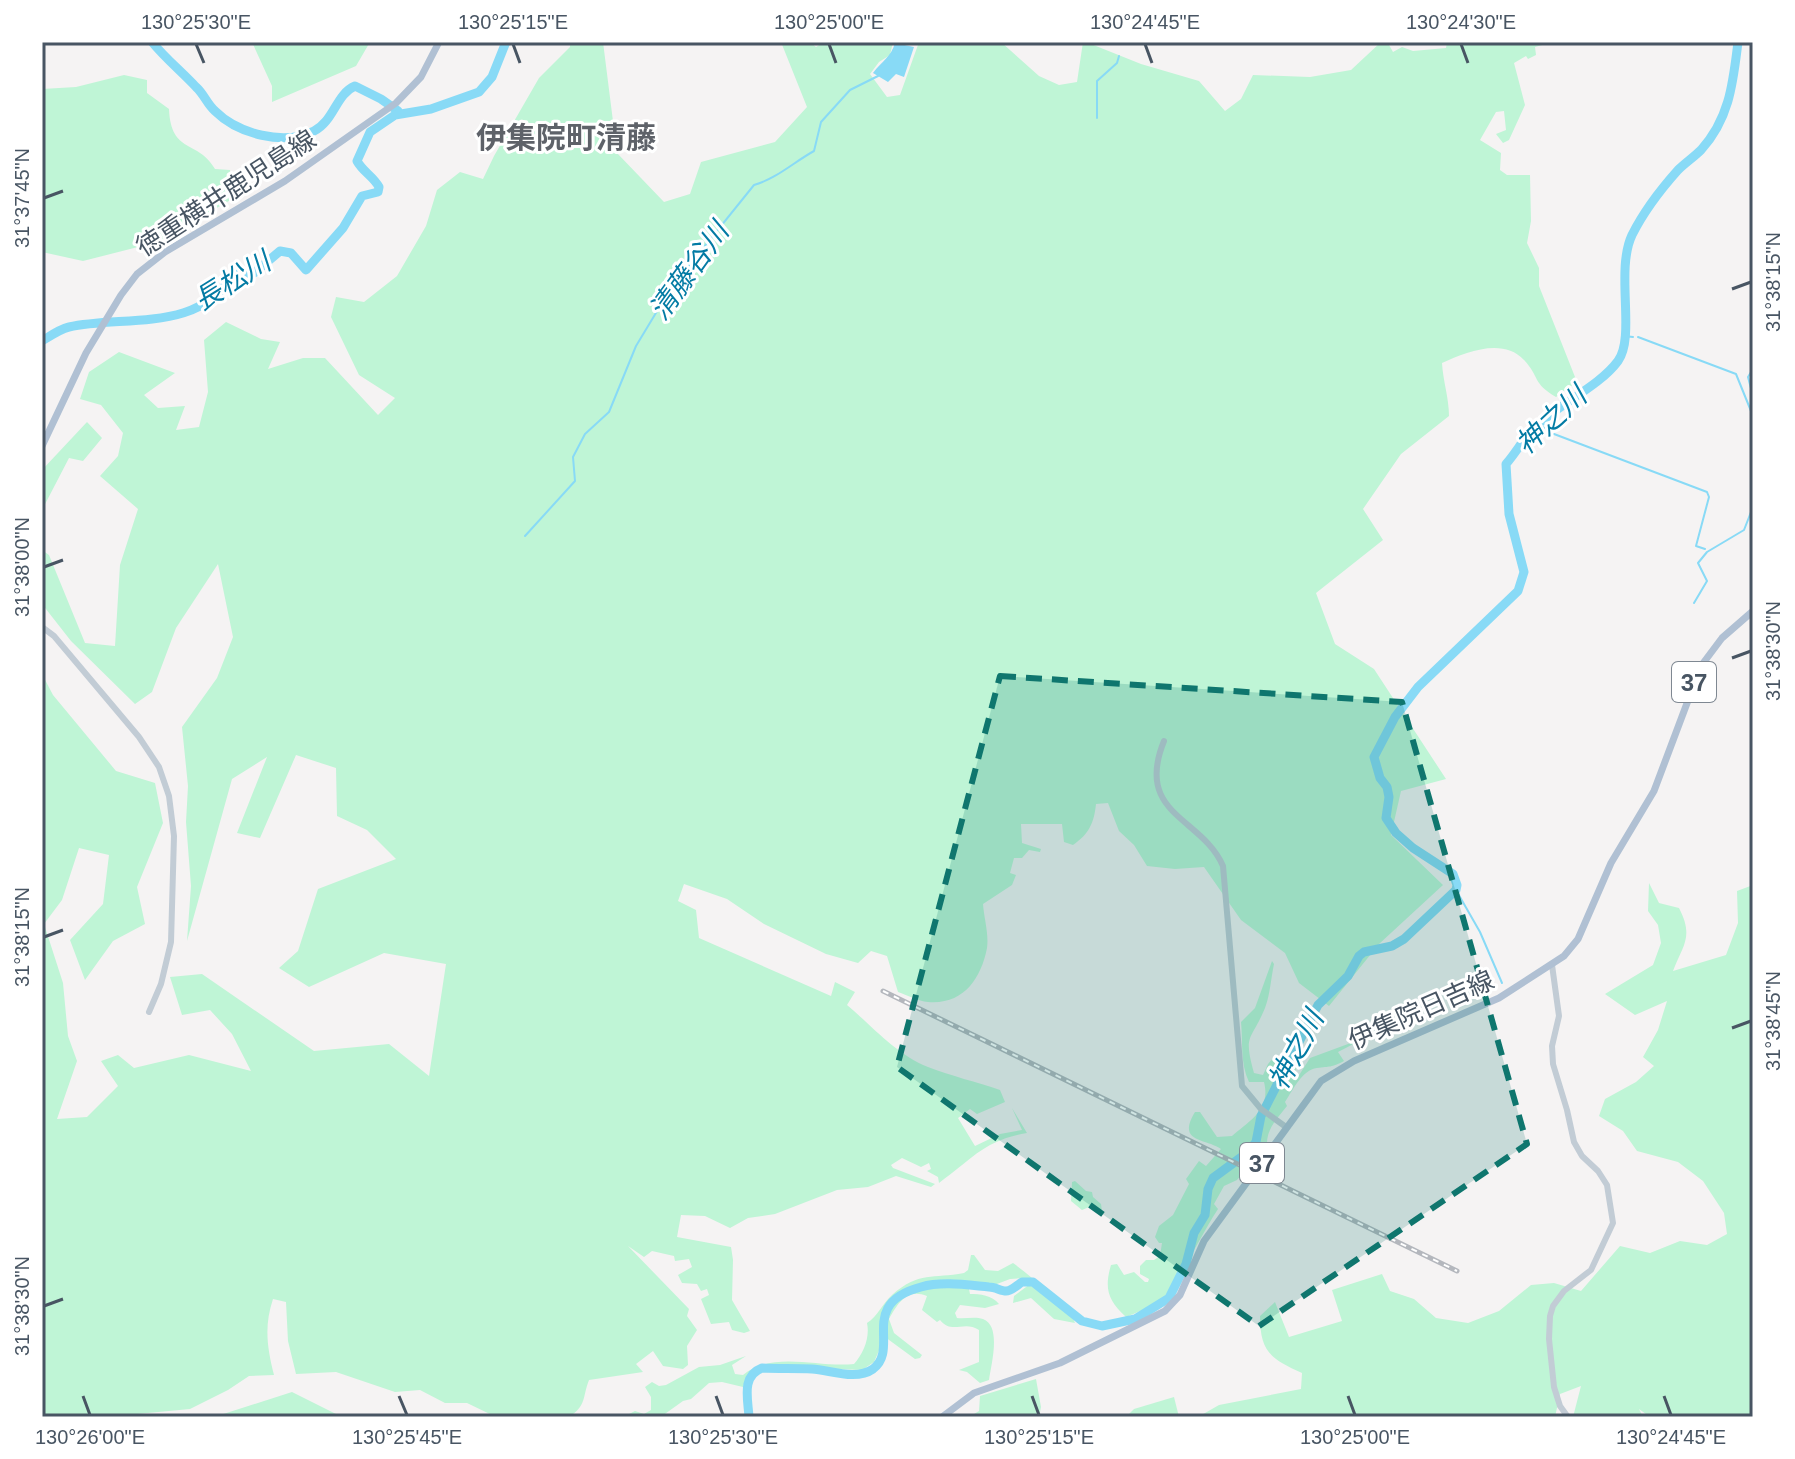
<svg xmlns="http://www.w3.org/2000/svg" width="1795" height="1459" font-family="Arial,'Noto Sans JP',sans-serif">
<rect width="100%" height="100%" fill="#f5f3f3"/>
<g fill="#bff5d6">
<polygon points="252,42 370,42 356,66 272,102 272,86"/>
<path d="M570 42H603L617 153 664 202 690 194 701 162 775 142 807 107 781 42H810L816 47 824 42H893L890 55 879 62 870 74 887 97 900 95 919 42H1001L1039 76 1059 85 1077 82 1083 42H1086L1141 64 1199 81 1225 111 1241 99 1253 75 1310 77 1351 70 1381 42H1391L1389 45 1393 52 1402 47 1413 51 1446 48 1447 42H1553L1535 47 1536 55 1528 59 1526 56 1514 63 1525 105 1509 140 1503 143 1496 134 1506 130 1504 111 1496 112 1480 140 1501 153 1500 170 1507 175H1530L1531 221 1527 243 1539 268V286L1577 382 1556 397C1532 383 1540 377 1524 360 1503 337 1466 352 1442 363 1443 381 1449 398 1449 416L1401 454 1363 509 1383 540 1316 593 1335 644 1374 669 1446 779 1401 791 1391 835 1443 885 1379 944 1329 1006 1299 983 1285 953 1241 920 1204 867 1175 869 1147 866 1134 845 1119 831 1108 803 1096 804C1094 823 1089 834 1073 845L1064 842 1062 824H1021L1022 843 1041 849 1040 852 1029 850 1022 858H1014L1010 873 1016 875 1012 885 983 904C984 918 989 934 987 948 981 979 963 1005 928 1002 918 1001 907 995 898 992L887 956 871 951 858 963 826 954 764 924 727 899 684 884 678 901 696 910 699 938 831 996 835 982 855 992 847 1005C872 1026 897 1055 928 1067 951 1076 977 1082 1000 1090L1005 1102 977 1114 970 1109 958 1118 975 1146 1000 1134 1022 1130 1012 1108 1027 1133C983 1141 974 1158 939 1183L938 1177 927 1171 931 1169 929 1163 921 1167 902 1158 891 1165 893 1168 935 1184 931 1187 896 1176 868 1187 837 1190 775 1214 748 1218 730 1228 705 1216 681 1215 677 1237 731 1247 733 1260 732 1300 750 1331 744 1333 732 1330 729 1322 711 1324 701 1299 709 1295 707 1289 701 1291 697 1284 682 1283 678 1275 692 1267 689 1259 675 1261 674 1256 652 1251 644 1257 628 1246 689 1309 687 1316 697 1330 687 1346 688 1365 683 1369 663 1366 653 1351 636 1364 643 1372 589 1380C582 1398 587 1405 569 1417H496L467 1403H445L420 1390 395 1392 336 1372 296 1374 288 1341 286 1302 273 1299C264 1326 267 1347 274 1375L249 1376 228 1390 190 1409 116 1416 126 1417H42V674L53 695 116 771 155 783 163 823 137 887 145 924 113 941 85 980 70 940 103 904 109 855 79 848 62 900 44 924 63 983 68 1036 77 1061 57 1119 87 1117 118 1086 101 1061 118 1055 134 1068 189 1055 251 1071 232 1034 210 1010 182 1015 170 977 202 974 314 1051 389 1044 429 1076 446 964 384 953 309 987 279 968 298 951 318 889 396 859 367 830 337 816 336 768 296 755 260 838 237 833 267 757 232 779 187 941 191 886 186 822 188 786 182 727 217 678 233 637 218 564 176 628 152 692 135 704 71 641 42 604V550L49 555 85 643 115 646 120 565 138 509 100 476 118 456 123 433 101 405 80 399 89 372 119 352 175 373 144 395 158 408 185 406 176 430 199 427 208 392 204 340 226 322 261 339 280 342 268 369 303 358H325L378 415 395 398 359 375 331 317 336 297 364 302 397 276 426 226 437 190 460 172 483 179 494 156 539 78 570 47Z"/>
<path d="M124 75 147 80V93L169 109C171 155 198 139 215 169L230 170 234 198 149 247H138L83 261 42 252V89L76 87Z"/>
<polygon points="87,422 102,438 83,461 69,458 42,510 42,470"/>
<path d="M1649 883 1659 903 1679 908C1694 937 1683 945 1673 971L1726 955 1738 923 1737 891 1753 885V1417H1650L1639 1409 1643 1417H1573L1581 1386 1560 1394 1555 1417H1198L1219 1405 1301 1389 1302 1373C1271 1359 1260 1352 1260 1316L1275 1302 1289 1337 1342 1321 1332 1290 1382 1274 1390 1291 1414 1299 1436 1318 1468 1323 1499 1311 1531 1285 1554 1283 1581 1291 1620 1246 1650 1253 1680 1241 1707 1245 1727 1234 1724 1213 1703 1181 1678 1162 1637 1151 1623 1131 1599 1116 1605 1099 1636 1082 1654 1066 1643 1057 1658 1030 1667 1001 1635 1015 1605 994 1653 965 1661 943 1658 925 1648 911Z"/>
<path d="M1272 961 1274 964C1271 978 1270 995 1265 1008 1251 1042 1243 1033 1254 1073L1263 1075 1268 1064 1274 1057 1290 1065 1294 1058 1300 1059 1294 1074 1296 1080 1310 1058 1367 1037 1338 1052 1344 1061C1331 1068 1330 1066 1317 1068 1302 1070 1293 1090 1285 1102L1287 1106C1277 1119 1266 1129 1267 1146L1237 1180 1224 1186 1214 1204 1218 1209C1205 1228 1174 1291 1160 1301 1150 1308 1137 1312 1126 1317 1108 1300 1104 1289 1111 1265L1117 1264 1124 1275 1134 1272 1145 1282H1148L1149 1279 1140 1274V1266L1146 1260H1154L1160 1256 1162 1243H1159L1155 1237 1159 1226 1173 1215 1189 1184 1186 1179 1199 1161 1206 1166 1221 1149C1206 1138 1176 1143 1195 1112H1200L1217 1137 1232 1136C1250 1120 1271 1110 1264 1082H1249C1240 1063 1243 1042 1241 1022L1255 1008Z"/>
<polygon points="1075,1181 1086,1191 1092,1192 1093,1197 1101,1204 1102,1211 1099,1214 1094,1205 1082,1210 1071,1201 1072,1182"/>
<path d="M971 1255H974L985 1270 998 1271 1013 1263C1028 1274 1040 1284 1053 1298 1061 1307 1071 1311 1075 1323L1054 1319 1031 1298 1013 1303 1014 1296 1030 1284 1024 1278 1010 1279 997 1284 969 1289 970 1294C980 1294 992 1295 999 1304L985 1308 960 1305 955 1313 957 1318C966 1319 975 1316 983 1319 1002 1326 991 1365 989 1380L980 1383 967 1372 959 1370 979 1362V1330C964 1320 952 1335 940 1320L937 1322 922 1310 927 1296C907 1288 898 1303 889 1319L894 1333 922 1355 920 1358 915 1359 885 1337 874 1362 862 1370 766 1366C752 1369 747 1374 743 1387L722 1382 709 1383 691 1399 683 1401 662 1416 635 1417 629 1414 635 1411 644 1414 651 1410V1397L645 1387 652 1382 659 1386 666 1385 699 1367 720 1365 746 1356 732 1365 735 1374 743 1375C774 1350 818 1368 854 1364 864 1353 870 1337 867 1323 878 1316 882 1304 892 1295 919 1271 933 1279 964 1273L968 1270Z"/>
<polygon points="1036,1379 1041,1407 1039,1417 969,1417 979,1411 980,1396"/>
<polygon points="292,1392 342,1417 214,1417"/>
<polygon points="1174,1397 1179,1417 1126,1417 1134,1409"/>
</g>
<path fill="#88daf6" d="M895 43 914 47 904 77 896 74 888 82 873 73C882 61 891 57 895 43Z"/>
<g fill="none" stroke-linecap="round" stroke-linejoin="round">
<g stroke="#88daf6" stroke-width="2">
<polyline points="1097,118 1097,81 1117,63 1119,56"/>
<polyline points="1624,336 1633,337"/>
<polyline points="1638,337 1736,374 1753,416"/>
<polyline points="1753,369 1748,377 1753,396"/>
<polyline points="1539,424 1547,430"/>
<polyline points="1554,434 1707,492 1709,497 1696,546 1705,549"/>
<path d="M525 536 575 481 573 457 585 434 609 412 636 346 671 288 754 185C776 179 794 162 814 151L821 122 850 90 878 76"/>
<polyline points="1694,603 1707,581 1698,563 1707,552 1744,530 1753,507"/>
<polyline points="1456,890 1480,932 1502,983"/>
</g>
<g stroke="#88daf6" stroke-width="9">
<path d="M152 42C165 58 182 72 196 87 204 94 207 104 215 111 238 134 284 146 314 131 334 121 336 94 355 86L381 99 398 111"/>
<path d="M42 341C50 336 60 329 69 327 124 315 200 333 233 274L254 273 280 251 291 253 306 270 343 228 362 196 378 192 379 187C373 176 363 172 357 161L370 132 395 115 431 109 479 92 492 77 506 42"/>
<path d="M749 1417C748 1399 741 1376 762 1368 779 1369 795 1368 812 1369 830 1370 856 1381 873 1369 901 1348 857 1304 921 1287 942 1281 967 1285 989 1287 995 1287 1001 1291 1006 1291 1012 1291 1017 1285 1022 1282H1033L1082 1321 1102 1326 1135 1319 1169 1298 1186 1264 1194 1233 1205 1215 1208 1189 1213 1178 1247 1153 1256 1142 1261 1116 1318 1005 1348 976 1359 956 1364 952 1392 946 1404 939 1456 890 1457 885 1453 874 1413 848 1396 833 1386 818 1389 797 1387 787 1380 778 1374 757 1395 717 1418 687 1518 591 1524 572 1509 514 1506 464C1515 454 1522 441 1532 430 1555 406 1599 387 1618 361 1636 336 1615 271 1632 235 1643 213 1661 189 1678 170 1685 163 1694 157 1701 150 1730 118 1733 82 1738 42"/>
</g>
<g stroke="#c2ccd5" stroke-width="6">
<polyline points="42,627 54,636 139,737 159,767 169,796 174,836 171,942 161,984 149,1012"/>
<path d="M1164 741C1134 815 1202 817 1223 866L1242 1086 1261 1109 1286 1127"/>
<polyline points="1552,965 1559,1016 1552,1046 1553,1064 1567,1110 1574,1142 1582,1156 1598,1171 1607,1185 1613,1223 1591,1270 1564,1291 1553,1306 1550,1316 1549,1339 1554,1387 1560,1406 1568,1417"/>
</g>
<g stroke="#b0c0d3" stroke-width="7">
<polyline points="42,446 86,353 121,295 137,274 165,252 285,181 396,103 421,77 439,42"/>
<polyline points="942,1417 974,1393 1060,1363 1165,1311 1180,1295 1204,1241 1321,1081 1354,1061 1499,998 1564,956 1578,939 1611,863 1654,791 1701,666 1722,638 1753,611"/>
</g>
<g stroke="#b4b7bd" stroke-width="5">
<polyline id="rail" points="883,991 1457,1271"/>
</g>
<use href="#rail" stroke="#fff" stroke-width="2" stroke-dasharray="6" stroke-linecap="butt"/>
</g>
<path fill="#0f766e" fill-opacity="0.2" stroke="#0f766e" stroke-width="6" stroke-dasharray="16 10" stroke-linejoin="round" d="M1000 676 1402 702 1527 1144 1259 1326 897 1067Z"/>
<path fill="none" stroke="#485563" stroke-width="3" d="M196 44 204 63M513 44 520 63M829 44 836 63M1145 44 1152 63M1461 44 1468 63M44 198 63 191M1732 289 1751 282M44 567 63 560M1732 658 1751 651M44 937 63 930M1732 1028 1751 1021M44 1306 63 1299M83 1396 90 1415M399 1396 407 1415M716 1396 723 1415M1032 1396 1039 1415M1348 1396 1355 1415M1664 1396 1671 1415"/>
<g text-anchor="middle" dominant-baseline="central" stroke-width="6" stroke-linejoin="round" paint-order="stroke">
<g fill="#fff" stroke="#7f8892" stroke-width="2">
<rect x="1672" y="662" width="44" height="40" rx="6"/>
<rect x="1240" y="1143" width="44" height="40" rx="6"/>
</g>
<g font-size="24" font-weight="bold" fill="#485563">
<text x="1694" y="682">37</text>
<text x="1262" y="1163">37</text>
</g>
<g font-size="26" fill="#485563" stroke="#fff">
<text transform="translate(226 193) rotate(-33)">徳重横井鹿児島線</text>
<text transform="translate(1421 1010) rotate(-24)">伊集院日吉線</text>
</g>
<g font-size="28" font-style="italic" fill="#037ba4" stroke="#fff">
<text transform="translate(689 271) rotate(-54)">清藤谷川</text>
<text transform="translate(232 281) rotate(-32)">長松川</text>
<text transform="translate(1551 420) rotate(-43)">神之川</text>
<text transform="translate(1296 1050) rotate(-62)">神之川</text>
</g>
<g font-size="30" font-weight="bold" fill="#5e6269" stroke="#fff">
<text x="566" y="137">伊集院町清藤</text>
</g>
</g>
<rect width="1795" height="1459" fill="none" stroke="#ffffff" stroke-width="88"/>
<rect x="44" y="44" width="1707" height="1371" fill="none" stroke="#485563" stroke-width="3"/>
<g font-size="20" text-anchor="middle" fill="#485563">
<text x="196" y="29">130°25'30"E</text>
<text x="513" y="29">130°25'15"E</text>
<text x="829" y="29">130°25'00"E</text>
<text x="1145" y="29">130°24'45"E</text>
<text x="1461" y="29">130°24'30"E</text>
<text transform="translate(22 198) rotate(-90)" y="7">31°37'45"N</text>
<text transform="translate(1773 282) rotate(-90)" y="7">31°38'15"N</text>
<text transform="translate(22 567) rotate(-90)" y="7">31°38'00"N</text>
<text transform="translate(1773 651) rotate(-90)" y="7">31°38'30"N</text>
<text transform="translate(22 937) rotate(-90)" y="7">31°38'15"N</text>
<text transform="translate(1773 1021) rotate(-90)" y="7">31°38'45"N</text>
<text transform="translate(22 1306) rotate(-90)" y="7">31°38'30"N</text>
<text x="90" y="1444">130°26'00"E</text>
<text x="407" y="1444">130°25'45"E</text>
<text x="723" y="1444">130°25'30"E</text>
<text x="1039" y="1444">130°25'15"E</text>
<text x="1355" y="1444">130°25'00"E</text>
<text x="1671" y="1444">130°24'45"E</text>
</g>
</svg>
